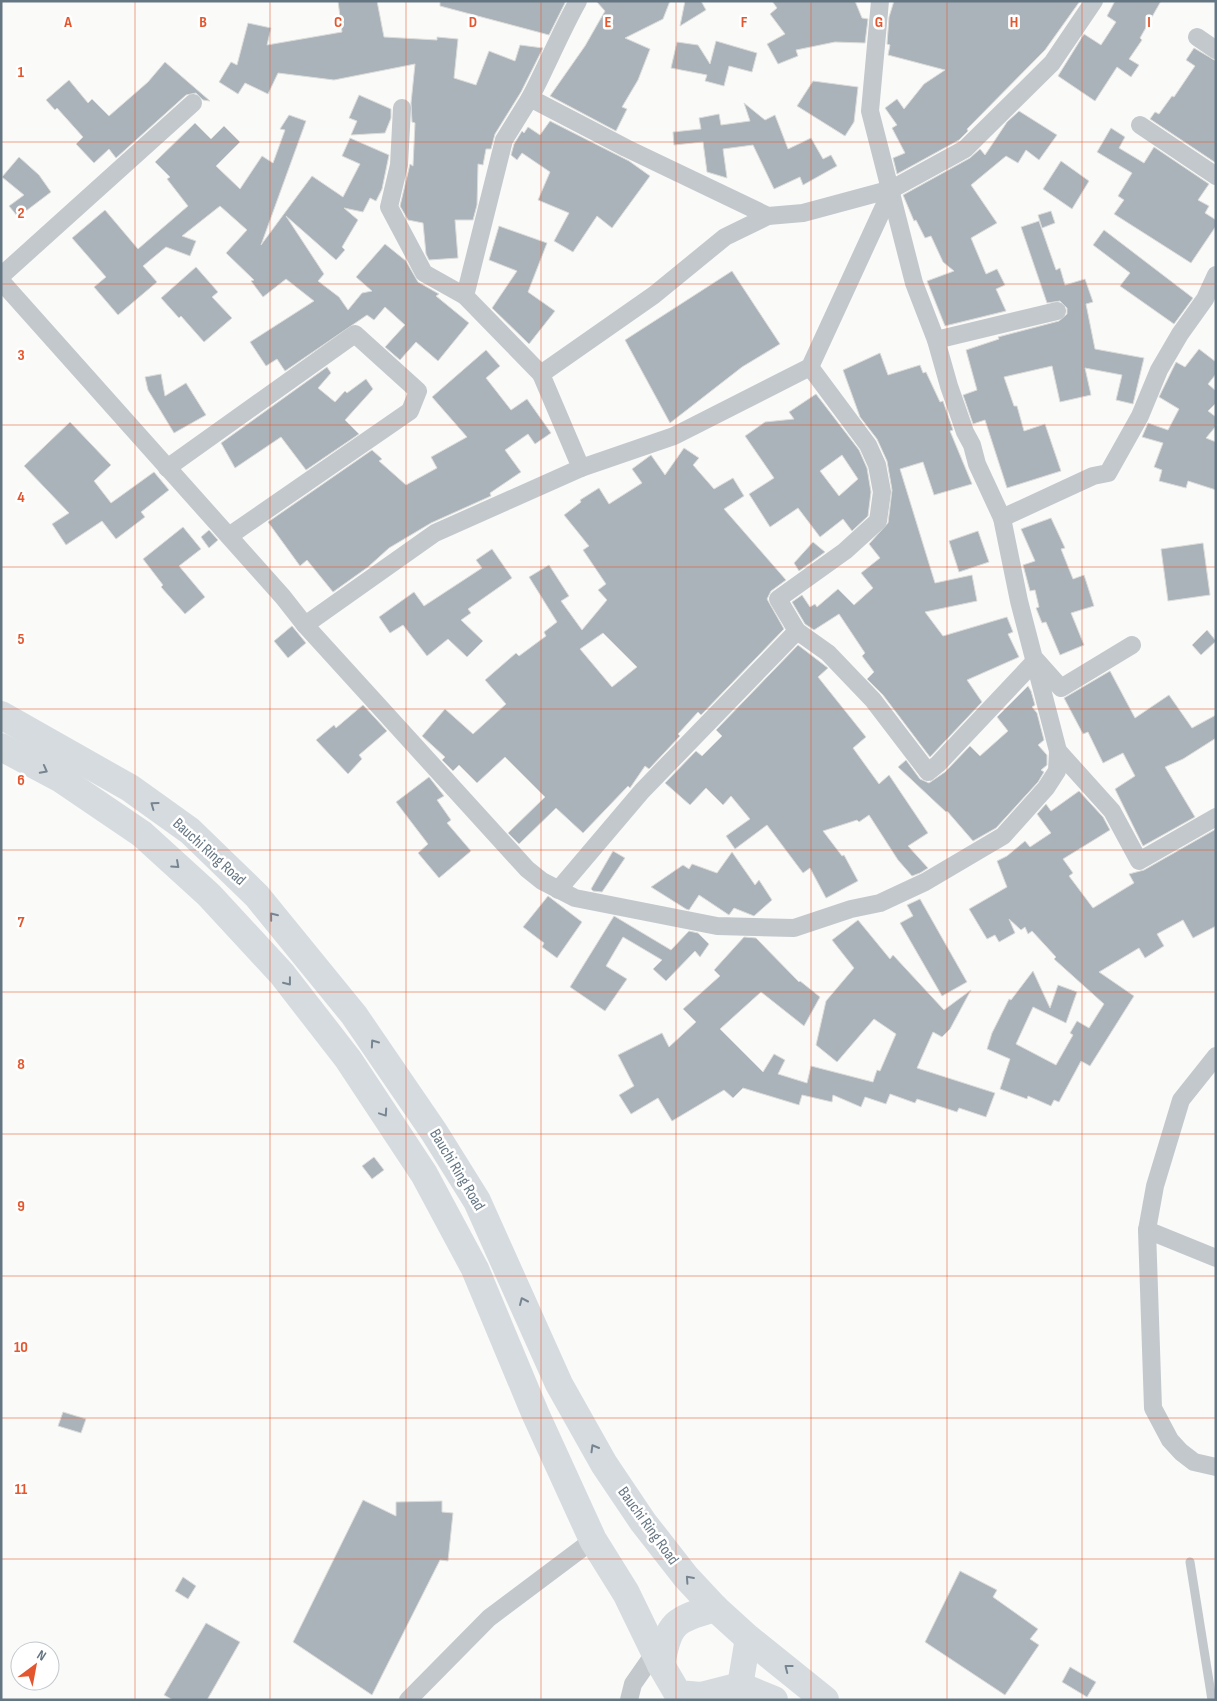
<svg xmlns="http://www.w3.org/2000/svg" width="1217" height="1701" font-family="'Sofia Sans Condensed',sans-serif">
<rect width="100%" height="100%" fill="#fafaf8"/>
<g fill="#aab3b9" stroke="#dcdcda" fill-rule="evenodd">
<polygon points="338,1 377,1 384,37 437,40 437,37 458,39 454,78 476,85 489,51 515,61 520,45 543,48 521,92 495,134 491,149 486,149 483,165 478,164 477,205 473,220 455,220 458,258 429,260 426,254 423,223 408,220 400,206 410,164 413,166 415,123 412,122 411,103 415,64 334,80 278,73 268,94 245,83 238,94 219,82 231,62 237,65 248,23 271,28 267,45 342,32"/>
<polygon points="440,1 566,1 549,35 440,6"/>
<polygon points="596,1 670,1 663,19 625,38 650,49 638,80 622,107 627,109 616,131 550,96 585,46 605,11"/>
<polygon points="685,1 701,1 706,10 680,26"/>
<polygon points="772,1 855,1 862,18 868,19 865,43 835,42 796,50 798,56 778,64 767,44 785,34 770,14 777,8"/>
<polygon points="894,1 1080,1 1045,50 967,129 968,131 959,140 897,174 893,158 905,153 892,128 897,125 885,108 897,99 904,109 924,84 945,70 888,55 890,45 887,44 889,17"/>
<polygon points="1115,1 1161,1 1140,38 1142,40 1129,59 1139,65 1131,77 1117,67 1095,101 1058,76 1084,34 1101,45 1116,22 1107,16"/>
<polygon points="716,41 757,53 752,72 729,66 724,86 705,81 707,75 671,68 677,42 698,45 710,64"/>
<polygon points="1194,48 1216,61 1216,163 1150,119 1155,112 1159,114 1172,96 1174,97 1195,66 1186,60"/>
<polygon points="165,62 210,101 203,100 196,93 186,95 116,158 109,149 94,163 76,144 83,137 57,108 55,110 46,100 69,80 88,103 92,99 109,116 148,82"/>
<polygon points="813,81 858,87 854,122 845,136 797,106"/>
<polygon points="359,95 391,109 391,118 385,133 351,135 357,121 349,118"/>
<polygon points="744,103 765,120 775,115 788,149 811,138 823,159 831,155 837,166 803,185 800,177 774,189 753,145 723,149 727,178 707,172 703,142 674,145 673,132 701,129 699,118 719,114 721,125 750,121"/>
<polygon points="1019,111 1057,135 1039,160 1026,150 1018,163 1006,156 971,185 997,223 971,238 986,274 997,269 1005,285 996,289 1006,311 945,326 927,281 954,271 943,262 931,236 925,238 916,220 914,221 903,195 970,158 980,149 985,155 1007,122"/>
<polygon points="289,115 306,121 261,245 312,176 343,197 360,164 342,156 350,138 389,155 382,189 376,201 370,198 363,212 344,208 358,220 342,247 345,250 336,260 286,216 324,274 318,281 339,297 348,310 362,293 372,291 356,277 385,244 406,261 418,282 439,294 436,296 469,323 438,361 416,342 400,360 385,347 405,325 385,307 374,320 367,315 285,371 277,359 266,366 250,342 314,301 286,279 263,297 251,281 254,280 226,253 247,230 220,206 182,236 196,241 190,256 166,247 143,266 157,282 118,315 94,287 106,277 72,238 105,210 138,249 188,206 167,179 170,177 155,162 195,123 211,139 224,126 240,142 216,166 240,189 262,156 273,163 285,130 280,129"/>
<polygon points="550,121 629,161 650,176 612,228 597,216 573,252 554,241 569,213 538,200 550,172 522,153 517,160 511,155 514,144 522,131 524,133 528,127 540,135"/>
<polygon points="1111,128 1125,137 1119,148 1144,163 1154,147 1209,184 1198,200 1209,206 1205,213 1216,220 1216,226 1191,263 1114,214 1124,200 1118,196 1132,173 1097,152"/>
<polygon points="19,157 39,175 51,192 18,217 9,206 24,195 2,177"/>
<polygon points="1061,161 1089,181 1072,209 1043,189"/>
<polygon points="1051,211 1055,223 1042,228 1038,215"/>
<polygon points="1039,221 1056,270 1060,268 1065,285 1085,279 1093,302 1086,304 1095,349 1144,358 1133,404 1116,400 1122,375 1085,368 1091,395 1060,402 1052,366 1004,377 1014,406 1017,406 1024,431 1045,424 1061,471 1007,488 985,420 973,424 963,395 977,390 966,350 999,339 998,337 1059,321 1067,314 1067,308 1060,301 1047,303 1021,227"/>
<polygon points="499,226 547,243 528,292 555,311 529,344 492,308 517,271 489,260"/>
<polygon points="1104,230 1193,298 1174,324 1120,286 1130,273 1093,245"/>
<polygon points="196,267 218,292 212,297 232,318 204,342 181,316 179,318 161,298"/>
<polygon points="732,271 780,344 742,367 670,423 625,340"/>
<polygon points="1199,349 1216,362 1216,374 1208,384 1216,391 1216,403 1208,411 1216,417 1216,426 1206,438 1216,442 1216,490 1188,481 1186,488 1159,481 1162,470 1154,467 1163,443 1142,437 1148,423 1168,430 1179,409 1159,397 1176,362 1185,367"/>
<polygon points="486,350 500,366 486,378 511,410 527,399 551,433 535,444 528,434 505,450 521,472 490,493 491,496 431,523 389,548 368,567 333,592 307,560 300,566 268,522 372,450 382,459 379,461 406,485 437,468 431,457 467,437 432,397"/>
<polygon points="880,353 888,375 920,365 923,373 926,372 940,402 943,401 953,430 950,431 972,484 934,495 923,462 900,469 935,583 972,575 977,601 925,612 943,636 1007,617 1013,632 1008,634 1019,657 967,680 982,702 930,757 883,695 867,679 874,672 862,656 865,653 839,614 814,630 805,624 792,602 802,595 810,607 815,604 817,607 838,589 854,605 873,588 861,573 880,558 869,544 888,523 892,490 887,461 877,439 860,417 843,370"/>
<polygon points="327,367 331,373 318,388 335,402 345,391 347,393 366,379 373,389 345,420 359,434 306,470 281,437 235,468 221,443"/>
<polygon points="161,374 165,396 186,383 206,415 174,433 148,390 145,377"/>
<path d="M816 394 859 450 867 468 871 492 868 516 852 531 843 519 820 537 798 508 770 527 749 494 774 478 745 436 765 422 794 419 789 412ZM842 455 858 479 839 496 820 471Z"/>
<polygon points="70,422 111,465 94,481 111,503 154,472 169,490 141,512 145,517 116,539 102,521 66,545 52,524 69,513 24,466"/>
<path d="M684 448 699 458 693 465 714 489 733 478 744 496 724 509 786 580 771 591 767 599 784 629 701 715 698 712 678 734 680 736 649 769 645 766 630 788 628 786 583 833 556 808 519 844 508 833 545 797 505 757 477 783 459 765 453 771 442 760 445 757 422 736 445 709 473 734 506 704 485 680 516 653 519 656 546 636 544 632 557 622 529 577 549 565 569 596 561 601 582 630 607 600 598 590 606 584 583 550 589 546 564 515 581 502 580 500 599 488 609 504 642 483 632 469 651 455 665 475ZM603 633 637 667 612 687 580 649Z"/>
<polygon points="1051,518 1065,548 1061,549 1073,579 1084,575 1094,606 1071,613 1084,645 1060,655 1046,622 1042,623 1036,608 1039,607 1035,590 1030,591 1023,565 1035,561 1021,529"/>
<polygon points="183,527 201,549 179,566 205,597 185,614 161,587 163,585 143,559"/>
<polygon points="209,530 218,540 209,548 201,537"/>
<polygon points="978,531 989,562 959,572 949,541"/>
<polygon points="813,542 825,552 799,571 794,563"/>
<polygon points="1203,543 1210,595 1168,601 1161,549"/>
<polygon points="492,549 512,578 468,609 471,613 461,620 483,641 467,657 448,639 427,656 403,625 390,633 379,617 414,592 424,606 482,568 476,560"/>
<polygon points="292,626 306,643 288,658 274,641"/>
<polygon points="1207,630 1216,641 1201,655 1192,645"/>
<polygon points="798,645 828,668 818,677 866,737 853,748 879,784 889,775 928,833 908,846 928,868 920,873 912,876 898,860 869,815 859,822 857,820 823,831 842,856 844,855 858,881 826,898 810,868 803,873 767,825 735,849 726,836 750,819 731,796 723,805 706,788 690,805 665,783 696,751 702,756 722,736 716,730"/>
<polygon points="1110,671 1135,718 1169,695 1192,728 1216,715 1216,738 1183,759 1165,767 1195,817 1143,846 1115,789 1135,776 1123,753 1103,763 1088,732 1083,734 1064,698"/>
<polygon points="1028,686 1031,691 1035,705 1032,707 1037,713 1044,740 1038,745 1047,755 1047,765 1041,770 1044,772 1038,782 996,828 973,841 947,811 946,812 898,767 906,760 920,779 929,783 945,772 970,746 980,756 1008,731 997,717"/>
<polygon points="363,705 387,731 359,755 362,759 348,774 316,740 334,725 336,728"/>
<polygon points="429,777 444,796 437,800 451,820 447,823 471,851 439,878 418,853 428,844 396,802"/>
<polygon points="1079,791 1103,817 1110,830 1063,859 1073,873 1069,876 1093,908 1134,883 1129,874 1144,870 1216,829 1216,926 1193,938 1183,920 1157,934 1164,946 1145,958 1139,948 1099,972 1134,996 1090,1066 1081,1061 1059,1102 1054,1100 1051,1106 1028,1096 1027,1099 1000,1089 1010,1059 987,1049 992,1033 1009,999 1011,1000 1033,971 1050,1008 1058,985 1077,992 1066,1023 1033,1007 1016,1044 1056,1065 1073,1035 1070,1033 1077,1021 1089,1028 1104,1004 1054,959 1056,957 1032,931 1028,934 1025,927 1021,930 1009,919 1015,933 999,942 995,935 987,939 969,909 1007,887 997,861 1007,856 1025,841 1030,847 1051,833 1037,814 1046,804 1051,811"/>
<polygon points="613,851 625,858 602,892 593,891 591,889"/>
<polygon points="732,852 755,885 759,880 772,900 754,916 734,908 729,915 699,895 689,910 686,909 651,887 683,865 689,869 692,864 717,873"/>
<polygon points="548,896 582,922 557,958 542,947 544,943 523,927"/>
<polygon points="920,899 967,982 942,996 900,923 913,916 907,905"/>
<polygon points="614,916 671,950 689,931 698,933 709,944 700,957 695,951 666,981 653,969 662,960 623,937 606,966 627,979 605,1011 570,987"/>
<polygon points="858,920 890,959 893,955 944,1010 971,990 950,1029 942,1037 933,1032 917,1068 995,1093 986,1117 959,1108 957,1112 917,1099 915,1103 890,1094 886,1104 865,1097 861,1107 833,1095 832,1102 802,1095 799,1105 743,1088 733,1098 724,1090 672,1121 658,1098 631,1114 619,1095 634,1086 618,1055 662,1033 669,1047 696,1022 683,1009 720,976 714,970 744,937 756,938 799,982 800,981 820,997 804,1026 761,992 720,1029 763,1072 774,1054 785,1060 778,1074 807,1083 811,1066 873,1082 877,1070 880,1071 896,1034 874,1019 837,1062 816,1045 826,1001 854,968 832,940"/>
<polygon points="374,1157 384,1170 372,1179 362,1166"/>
<polygon points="63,1412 86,1419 81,1433 58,1426"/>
<polygon points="363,1500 396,1516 396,1502 442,1501 442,1512 453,1513 448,1561 440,1560 372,1695 293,1642"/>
<polygon points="960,1571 997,1590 993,1597 1038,1629 1030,1639 1039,1645 1005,1695 925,1642"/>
<polygon points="183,1577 196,1586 188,1599 175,1591"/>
<polygon points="206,1623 240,1642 207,1700 173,1700 164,1695"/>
<polygon points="1070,1667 1096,1682 1087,1697 1062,1682"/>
</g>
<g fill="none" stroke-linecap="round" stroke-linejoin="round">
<polyline stroke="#c3c8cc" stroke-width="9" points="1190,1562 1212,1700"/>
<g stroke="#c3c8cc" stroke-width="18">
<polyline points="1197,37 1216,50"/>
<path d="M530 98C547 66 560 33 578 1"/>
<polyline points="402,108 399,165 389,207 424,273 465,296 541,374"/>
<polyline points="1140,125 1216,176"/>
<polyline points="1,276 193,103"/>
<polyline points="1,281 283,597 305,625 527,869 542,881 575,898 717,926 794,928 851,909 880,903 925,882 1003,836 1046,788 1057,771 1058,751 1019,601 1002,518 977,464 972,445 965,432 949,386 936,340 914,283 870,111 880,1"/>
<polyline points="465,296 504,140 530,98 626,148 768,216"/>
<polyline points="936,340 1057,311"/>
<polyline points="810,367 868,445 877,465 882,492 878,521 845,551 778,599 797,631 828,653 873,700 928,772 938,764 1036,660 1061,688 1132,645"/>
<polyline points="167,468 355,334 418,391 410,411 229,536"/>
<polyline points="581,468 674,436 810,367 892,189"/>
<polyline points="1002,518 1093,476 1108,473 1140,416 1159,370 1180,334 1205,299 1216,275"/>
<polyline points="305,625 435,533 581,468 541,374 654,295 725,237 768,216 803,213 892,189 965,149 1052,63 1094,1"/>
<polyline points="1058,751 1112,811 1139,861 1216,817"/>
<polyline points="558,890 642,791 797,631"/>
<polyline points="1216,1056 1181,1100 1155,1186 1147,1230 1153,1408 1170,1440 1181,1452 1194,1462 1216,1467"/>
<polyline points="1147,1230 1216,1258"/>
<polyline points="408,1700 489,1618 593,1540"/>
<polyline points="629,1700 633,1684 656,1651"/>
</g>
<polyline stroke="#d6dbdf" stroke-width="26" points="745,1700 740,1686 748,1638"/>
<g stroke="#d6dbdf" stroke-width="28">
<polyline points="1,715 130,788 190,831 257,896 354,1015 434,1132 477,1201 559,1384 604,1464 643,1522 686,1577 715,1608 748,1638 825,1700"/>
<polyline points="1,747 61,779 142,834 209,895 282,974 348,1059 424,1174 475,1269 535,1413 593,1540 626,1593 661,1665 678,1694 701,1696 740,1686 774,1700"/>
<path d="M661 1665C669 1622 674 1620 715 1608"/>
</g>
</g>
<defs><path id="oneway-chevron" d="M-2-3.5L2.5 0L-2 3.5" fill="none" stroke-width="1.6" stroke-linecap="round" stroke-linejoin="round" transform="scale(1.25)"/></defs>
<g stroke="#768591">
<use href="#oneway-chevron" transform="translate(44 770) rotate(28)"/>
<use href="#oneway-chevron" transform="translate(154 805) rotate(-144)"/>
<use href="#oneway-chevron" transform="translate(176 865) rotate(42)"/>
<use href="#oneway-chevron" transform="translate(273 916) rotate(-129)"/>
<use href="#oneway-chevron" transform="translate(288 982) rotate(52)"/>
<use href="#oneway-chevron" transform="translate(374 1043) rotate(-125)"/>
<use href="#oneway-chevron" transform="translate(384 1113) rotate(56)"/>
<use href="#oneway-chevron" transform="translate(523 1301) rotate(-114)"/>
<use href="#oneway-chevron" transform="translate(594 1448) rotate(-120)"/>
<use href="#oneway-chevron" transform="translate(689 1579) rotate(-132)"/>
<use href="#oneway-chevron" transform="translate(788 1668) rotate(-142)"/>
</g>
<path fill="none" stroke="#e4572e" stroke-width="1" stroke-opacity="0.55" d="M135 1V1700M270 1V1700M406 1V1700M541 1V1700M676 1V1700M811 1V1700M947 1V1700M1082 1V1700M1 142H1216M1 284H1216M1 425H1216M1 567H1216M1 709H1216M1 850H1216M1 992H1216M1 1134H1216M1 1276H1216M1 1418H1216M1 1559H1216"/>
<g text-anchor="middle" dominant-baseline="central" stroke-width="5" stroke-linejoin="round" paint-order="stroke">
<g font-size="16" fill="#657683" stroke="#fff">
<text transform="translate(209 852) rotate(42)">Bauchi Ring Road</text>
<text transform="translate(457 1170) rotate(59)">Bauchi Ring Road</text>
<text transform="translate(648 1526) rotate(54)">Bauchi Ring Road</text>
</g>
</g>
<g font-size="16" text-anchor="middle" font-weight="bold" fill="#e4572e" stroke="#fff" stroke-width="5" stroke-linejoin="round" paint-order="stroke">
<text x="68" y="27">A</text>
<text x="203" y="27">B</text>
<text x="338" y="27">C</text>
<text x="473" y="27">D</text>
<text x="608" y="27">E</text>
<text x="744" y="27">F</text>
<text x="879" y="27">G</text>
<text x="1014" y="27">H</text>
<text x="1149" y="27">I</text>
<text x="21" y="77">1</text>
<text x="21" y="218">2</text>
<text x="21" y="360">3</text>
<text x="21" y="502">4</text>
<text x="21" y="644">5</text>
<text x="21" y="785">6</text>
<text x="21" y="927">7</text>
<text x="21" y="1069">8</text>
<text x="21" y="1211">9</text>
<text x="21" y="1352">10</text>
<text x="21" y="1494">11</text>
</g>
<rect width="1217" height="1701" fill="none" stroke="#657683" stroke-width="5"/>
<g transform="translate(35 1666) rotate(32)"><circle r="24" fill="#ffffff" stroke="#c1c8cd"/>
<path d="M0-4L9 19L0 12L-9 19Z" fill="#e4572e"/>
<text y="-8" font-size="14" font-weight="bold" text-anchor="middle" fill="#657683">N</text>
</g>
</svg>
